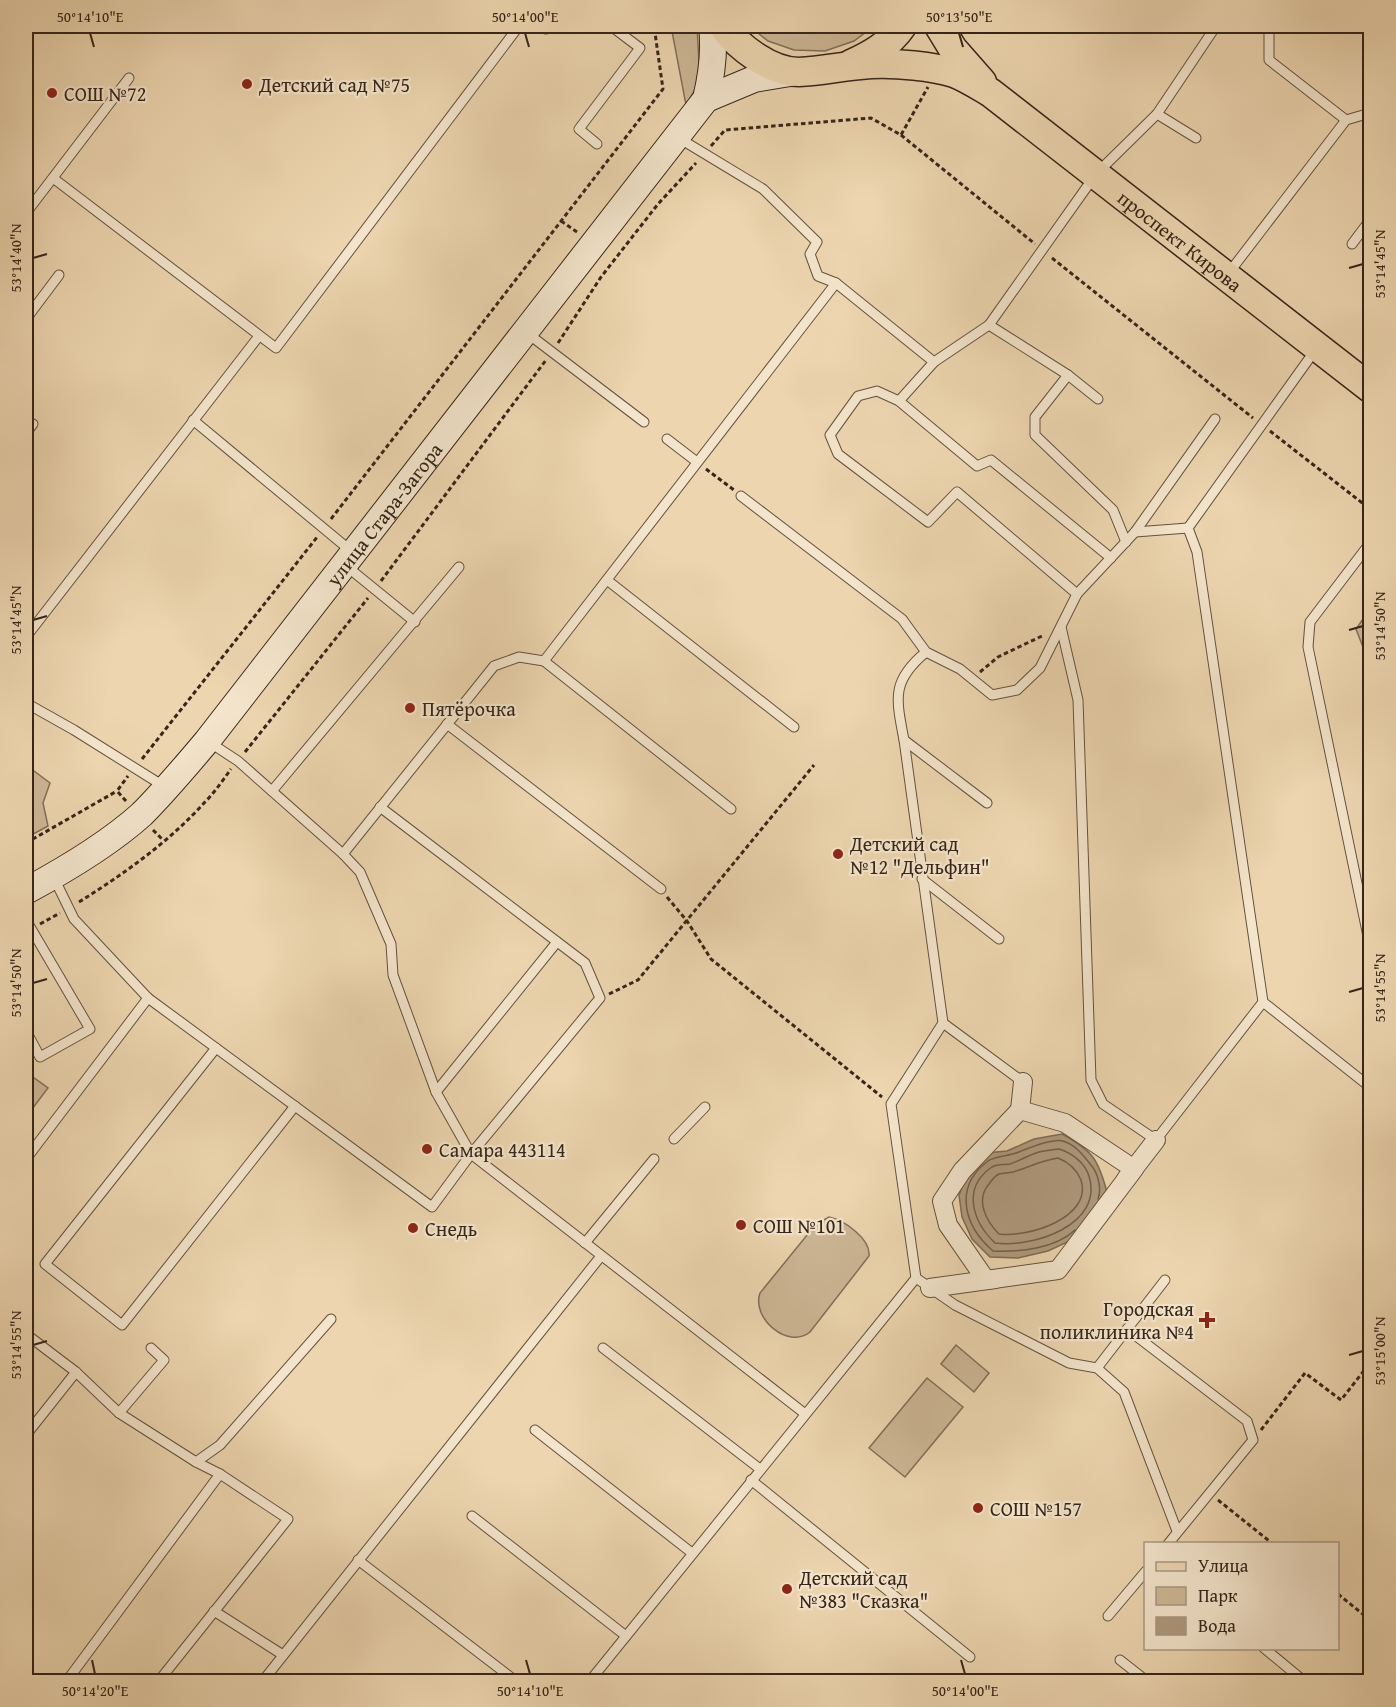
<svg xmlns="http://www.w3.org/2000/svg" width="1396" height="1707" font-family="'Gentium Book Plus',serif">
<rect width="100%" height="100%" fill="#ecd5af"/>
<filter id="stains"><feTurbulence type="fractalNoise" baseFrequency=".00333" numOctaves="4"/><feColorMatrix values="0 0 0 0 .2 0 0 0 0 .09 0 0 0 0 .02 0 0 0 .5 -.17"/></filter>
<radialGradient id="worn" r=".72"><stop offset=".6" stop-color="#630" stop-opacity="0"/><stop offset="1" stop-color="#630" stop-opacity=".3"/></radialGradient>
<g fill="#cdb796" stroke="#826e58" stroke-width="1.5">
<polygon points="671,26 697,26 700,81 686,105"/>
<polygon points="749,26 874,26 854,41 825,51 794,50 768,41"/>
<polygon points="1370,609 1370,665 1356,629"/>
<polygon points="26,765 50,783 43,803 48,826 26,838"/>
<polygon points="26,1072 48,1088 26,1117 26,1071"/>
<path d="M829 1217C844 1220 871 1239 869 1256L810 1332C788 1350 751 1318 760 1293L816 1224Z"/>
<polygon points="956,1345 989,1373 974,1392 941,1364"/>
<polygon points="927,1378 963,1407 905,1477 869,1448"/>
</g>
<path fill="#ae997c" stroke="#7e6b54" stroke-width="1.5" d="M1062 1134C1093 1151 1098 1159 1107 1192L1074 1239 1048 1251 1018 1258 990 1257 972 1239 962 1217 959 1195 968 1173 986 1153 1007 1151 1034 1139Z"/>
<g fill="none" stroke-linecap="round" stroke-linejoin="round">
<g stroke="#725f4a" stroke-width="1.5">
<path d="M1059 1149C1072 1153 1085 1163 1089 1176 1104 1225 1033 1248 995 1243 973 1222 961 1188 992 1167 997 1164 1005 1165 1010 1164 1019 1161 1027 1156 1036 1153 1043 1150 1052 1150 1059 1149Z"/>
<path d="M1058 1158C1068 1162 1077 1170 1081 1180 1093 1218 1027 1238 999 1234 986 1221 975 1200 989 1184 991 1181 995 1176 999 1174 1003 1173 1009 1173 1013 1172 1030 1167 1039 1161 1058 1158Z"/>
<path d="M1075 1230C1055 1249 1019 1252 993 1251 964 1226 953 1187 988 1161 994 1156 1010 1156 1019 1152 1029 1148 1052 1138 1063 1141 1076 1145 1083 1155 1091 1165 1098 1173 1102 1189 1098 1199"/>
</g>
<g stroke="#64513e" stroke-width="11">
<g id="lane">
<polyline points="538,26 546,29 554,26"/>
<polyline points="1269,26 1269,60 1346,120"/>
<polyline points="1157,114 1196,138"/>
<polyline points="677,137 763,189 817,242 810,254 818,276 836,283"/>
<polyline points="597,144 579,129 640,48 611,26"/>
<polyline points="53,178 276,348 519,26"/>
<polyline points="26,213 129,78"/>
<polyline points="1352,244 1370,220"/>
<polyline points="1228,274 1346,120 1370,113"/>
<polyline points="26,319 59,275"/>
<polyline points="989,325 1068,375 1098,399"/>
<polyline points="527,333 644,422"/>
<polyline points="1316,349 1188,528 1197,552 1263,1002 1370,1087"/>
<polyline points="1068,375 1035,417 1035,435 1113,510 1126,542"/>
<polyline points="899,401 934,362"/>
<polyline points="193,420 351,551"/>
<polyline points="26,433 33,424"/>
<polyline points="667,439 697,462"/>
<polyline points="741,496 902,619 926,652 960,669 992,695 1017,690 1040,668 1077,594 1135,532 1215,419"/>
<polyline points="1135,532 1188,528"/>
<polyline points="1370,543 1310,622 1308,647 1370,946"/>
<polyline points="345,565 415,622"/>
<polyline points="607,580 794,727"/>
<polyline points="1077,594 957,492 928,522 838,454 830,435 858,396 877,391 899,401 977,466 991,460 1111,558"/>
<polyline points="1061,627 1078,700 1091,1080 1103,1104 1156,1140 1263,1002"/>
<polyline points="26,637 259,336"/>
<path d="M926 652C891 681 896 698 904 740L943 1023 891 1104 916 1278 955 1305 1069 1363 1097 1368 1124 1392 1177 1531"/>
<polyline points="544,661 731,809"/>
<polyline points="26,703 74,730 165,787"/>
<polyline points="447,724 661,889"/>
<polyline points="904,740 987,803"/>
<polyline points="209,742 238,761 343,854 360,872 391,944 393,975 436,1092 471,1154 804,1413"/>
<polyline points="272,791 459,567"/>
<polyline points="343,854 494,666 519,657 544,661 836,283 934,362 989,325 1096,174 1157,114 1216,26"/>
<polyline points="54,878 74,919 148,998 432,1207 471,1154 600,998 585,963 380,807"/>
<polyline points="922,879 999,939"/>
<polyline points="26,920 90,1029 40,1057 26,1031"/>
<polyline points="943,1023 1023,1082"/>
<polyline points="216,1048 45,1264 122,1325 295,1106"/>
<polyline points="436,1092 557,942"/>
<polyline points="674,1139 705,1107"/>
<polyline points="26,1159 148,998"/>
<polyline points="585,1243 654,1159"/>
<polyline points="1127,1329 1247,1421 1253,1440 1168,1544"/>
<polyline points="26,1334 76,1372 119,1413 196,1462 220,1474 288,1519 158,1682"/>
<polyline points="603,1348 760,1469"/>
<polyline points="1097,1368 1165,1280"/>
<polyline points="119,1413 164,1360 151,1348"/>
<polyline points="535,1430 692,1553"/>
<polyline points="26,1435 76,1372"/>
<polyline points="196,1462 220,1445 331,1319"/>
<polyline points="751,1480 970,1657"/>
<polyline points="472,1516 626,1636"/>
<polyline points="358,1560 517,1682"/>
<polyline points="214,1611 283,1655"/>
<polyline points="1108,1616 1146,1571"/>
<polyline points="1264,1648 1305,1682"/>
<polyline points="1120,1660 1148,1682"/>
<polyline points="66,1682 220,1474"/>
<polyline points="262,1682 601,1256"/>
<polyline points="589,1682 916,1278"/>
</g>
</g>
<g stroke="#64513e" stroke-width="20">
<g id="street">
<polygon points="1020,1110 1065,1123 1134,1169 1058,1270 986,1280 948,1225 942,1201 962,1171"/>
<polyline points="1020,1110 1023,1082"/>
<polyline points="1126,1179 1156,1140"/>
<polyline points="930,1288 995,1279"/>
</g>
</g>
<g stroke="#362519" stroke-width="28">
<g id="secondary">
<polyline points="706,99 754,79 796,72"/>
<path id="s1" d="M26 891C63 871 110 843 142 814 165 791 186 766 207 741L706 99C712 74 715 51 712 26"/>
</g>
</g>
<g stroke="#362519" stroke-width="31">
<g id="primary">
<path id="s2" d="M723 26C739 48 771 72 799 72 824 71 848 65 872 64 895 63 933 66 954 73 967 78 979 86 991 93L1370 388"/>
<polyline points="939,26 953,49 982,82"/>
<path d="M851 64C871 55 889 45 902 26"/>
</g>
</g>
<g stroke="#362519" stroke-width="3" stroke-dasharray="4.5 3" stroke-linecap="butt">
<polyline points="968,33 975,26"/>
<polyline points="901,135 1035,244"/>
<polyline points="711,146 725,130 871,118 901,135 928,87"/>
<polyline points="561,221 577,232"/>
<polyline points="1052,258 1253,418"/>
<polyline points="558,343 601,277 658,204 696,163"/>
<polyline points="1270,431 1370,509"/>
<polyline points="706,469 734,490"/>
<polyline points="331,519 663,89 654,26"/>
<polyline points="381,581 546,360"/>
<polyline points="980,672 998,657 1044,635"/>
<polyline points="245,752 368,598"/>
<polyline points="142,759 318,536"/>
<polyline points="126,801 117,791 128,776"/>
<polyline points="153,830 163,840"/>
<polyline points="26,843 117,791"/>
<polyline points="667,897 687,921 711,959 882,1097"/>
<path d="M79 902C124 874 170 841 205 802 215 792 223 780 231 769"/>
<polyline points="40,924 60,913"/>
<polyline points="609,994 638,980 814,765"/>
<polyline points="1261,1430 1305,1373 1341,1400 1370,1363"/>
<polyline points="1218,1500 1273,1544"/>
<polyline points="1338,1594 1370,1620"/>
</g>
<use href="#lane" stroke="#f3e4cb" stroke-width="9"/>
<use href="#street" stroke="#f3e4cb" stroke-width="18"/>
<use href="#secondary" stroke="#f3e4cb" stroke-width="26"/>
<use href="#primary" stroke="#ecd5af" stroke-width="28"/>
</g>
<path fill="none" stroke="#362519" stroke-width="2" d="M90 33 94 47M525 33 529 47M959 33 963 47M33 258 47 254M1349 268 1363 264M33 620 47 616M1349 630 1363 626M33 983 47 979M1349 992 1363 988M33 1345 47 1341M1349 1355 1363 1351M92 1660 95 1674M526 1660 530 1674M961 1660 965 1674"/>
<g fill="#8f2418" stroke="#f3e4cb" stroke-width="2">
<circle cx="247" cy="84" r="6"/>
<circle cx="52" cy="93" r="6"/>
<circle cx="410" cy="708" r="6"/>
<circle cx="838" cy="854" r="6"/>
<circle cx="427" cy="1149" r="6"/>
<circle cx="741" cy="1225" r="6"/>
<circle cx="413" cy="1228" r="6"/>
<path d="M1204 1311h6v6h6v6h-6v6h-6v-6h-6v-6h6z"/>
<circle cx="978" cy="1508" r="6"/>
<circle cx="787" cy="1589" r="6"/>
</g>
<g text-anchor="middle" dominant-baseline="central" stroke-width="4.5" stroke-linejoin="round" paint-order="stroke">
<g font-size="20" fill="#362519" stroke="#f3e4cb" text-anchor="start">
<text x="259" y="84">Детский сад №75</text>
<text x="64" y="93">СОШ №72</text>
<text x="422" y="708">Пятёрочка</text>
<text x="850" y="843">Детский сад<tspan x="850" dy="23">№12 "Дельфин"</tspan></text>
<text x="439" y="1149">Самара 443114</text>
<text x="753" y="1225">СОШ №101</text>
<text x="425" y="1228">Снедь</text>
<text x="1194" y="1308" text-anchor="end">Городская<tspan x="1194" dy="23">поликлиника №4</tspan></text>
<text x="990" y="1508">СОШ №157</text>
<text x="799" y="1577">Детский сад<tspan x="799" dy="23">№383 "Сказка"</tspan></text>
</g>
<g font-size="20" fill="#362519" stroke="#f3e4cb">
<text stroke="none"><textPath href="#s2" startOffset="530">проспект Кирова</textPath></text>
<text stroke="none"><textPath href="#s1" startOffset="525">улица Стара-Загора</textPath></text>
</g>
</g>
<rect width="1396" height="1707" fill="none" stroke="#ecd5af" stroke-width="66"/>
<rect x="1144" y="1542" width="195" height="108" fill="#f3e4cb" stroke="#a79884" stroke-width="1.5"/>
<rect x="1156" y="1562" width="30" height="9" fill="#ecd5af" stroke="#a79884" stroke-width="1.5"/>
<text x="1198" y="1572" font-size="18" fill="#362519">Улица</text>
<rect x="1156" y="1587" width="30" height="18" fill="#cdb796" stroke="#a79884" stroke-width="1.5"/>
<text x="1198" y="1602" font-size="18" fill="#362519">Парк</text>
<rect x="1156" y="1617" width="30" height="18" fill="#ae997c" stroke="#a79884" stroke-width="1.5"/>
<text x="1198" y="1632" font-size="18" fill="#362519">Вода</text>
<rect x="33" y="33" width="1330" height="1641" fill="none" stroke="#362519" stroke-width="2"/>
<g font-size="15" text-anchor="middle" fill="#362519">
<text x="90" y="22">50°14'10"E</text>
<text x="525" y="22">50°14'00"E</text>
<text x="959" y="22">50°13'50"E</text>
<text transform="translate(16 258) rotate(-90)" y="5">53°14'40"N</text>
<text transform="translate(1380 264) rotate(-90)" y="5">53°14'45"N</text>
<text transform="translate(16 620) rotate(-90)" y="5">53°14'45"N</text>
<text transform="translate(1380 626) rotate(-90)" y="5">53°14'50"N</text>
<text transform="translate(16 983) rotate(-90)" y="5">53°14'50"N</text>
<text transform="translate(1380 988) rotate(-90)" y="5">53°14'55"N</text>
<text transform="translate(16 1345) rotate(-90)" y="5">53°14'55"N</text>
<text transform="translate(1380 1351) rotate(-90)" y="5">53°15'00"N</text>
<text x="95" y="1696">50°14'20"E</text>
<text x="530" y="1696">50°14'10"E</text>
<text x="965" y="1696">50°14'00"E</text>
</g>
<rect width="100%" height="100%" filter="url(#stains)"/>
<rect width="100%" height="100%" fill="url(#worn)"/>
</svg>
